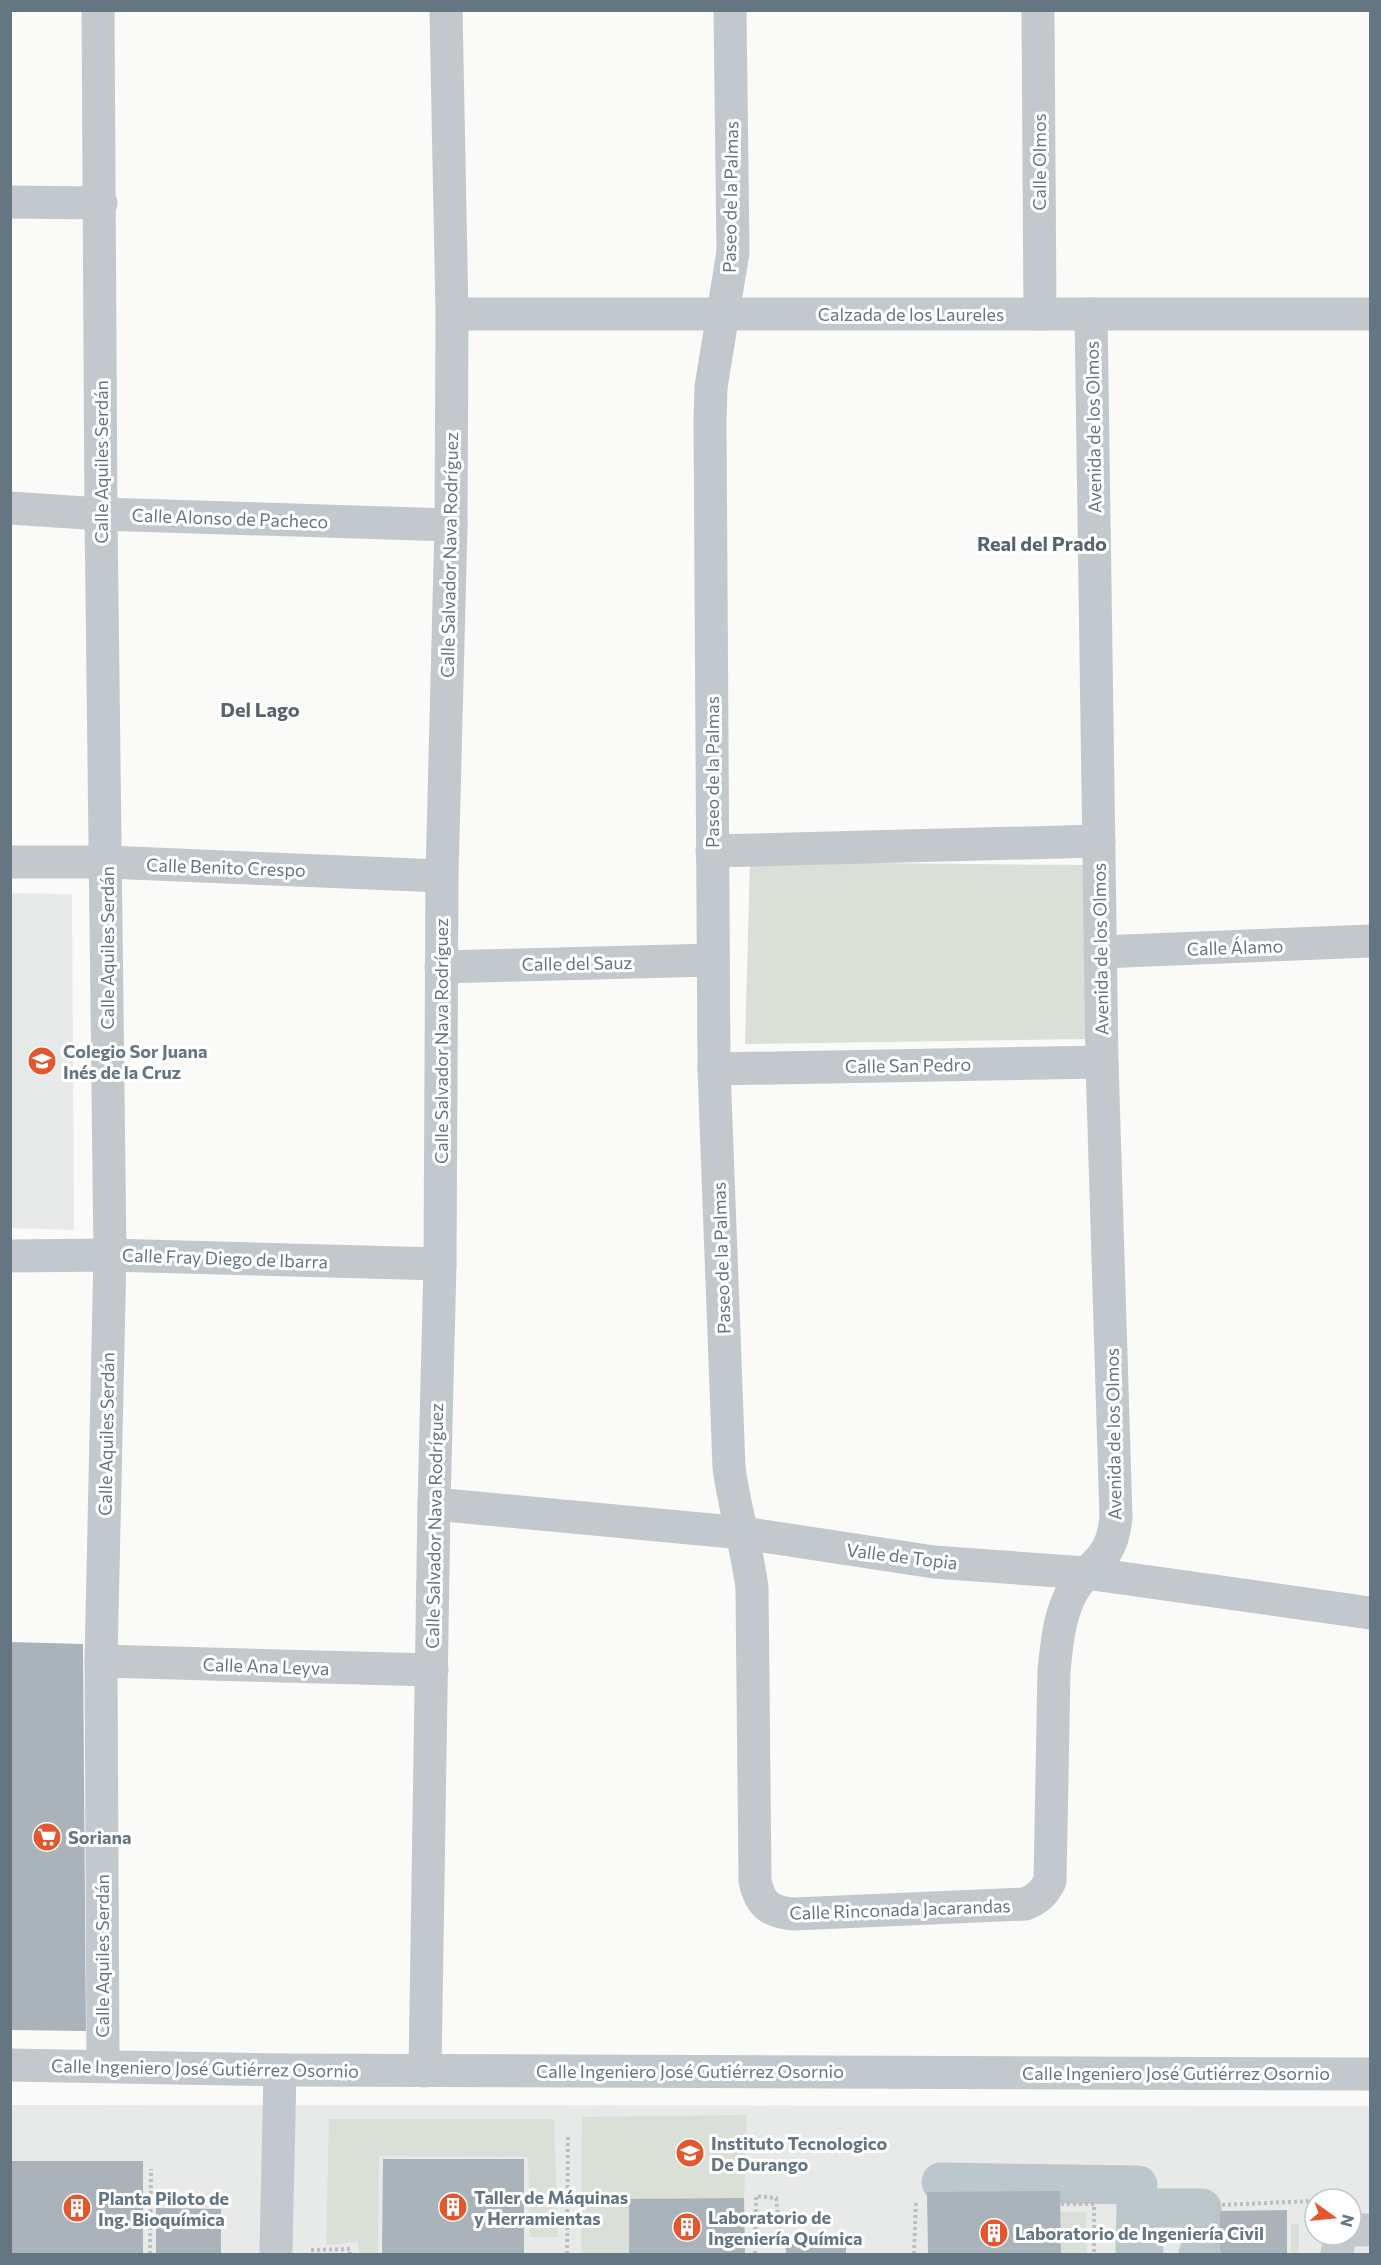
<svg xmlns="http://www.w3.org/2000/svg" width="1381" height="2265" font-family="Commissioner,sans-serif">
<rect width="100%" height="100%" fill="#fafaf8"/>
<g fill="#e8e9e9" fill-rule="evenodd">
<polygon points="11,893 72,894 74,1230 11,1228"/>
<path d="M10 2105 1370 2106V2254H11ZM1315 2199H1351V2235H1315Z"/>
</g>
<g fill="#dadfd7">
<polygon points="750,862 1086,865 1088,1039 745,1044"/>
<polygon points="747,2115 744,2198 629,2199 629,2254 581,2254 582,2117"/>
<polygon points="329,2119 554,2119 558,2237 530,2237 528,2157 379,2156 378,2254 359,2254 358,2242 326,2245"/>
<polygon points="1060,2212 1086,2212 1087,2254 1061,2254"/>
<polygon points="1299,2223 1299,2254 1291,2254 1291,2224"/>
</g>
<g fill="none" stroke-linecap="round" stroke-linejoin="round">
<g stroke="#bbc7cb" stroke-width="39">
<polyline points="941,2182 1138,2185 1136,2208"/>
<polyline points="1144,2254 1144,2251 1135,2250 1136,2208 1202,2208 1202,2243 1198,2254"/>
</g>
</g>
<g fill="#aab3b9">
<polygon points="10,1642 83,1644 86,2031 10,2030"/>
<polygon points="383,2159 524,2159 524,2254 382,2254"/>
<rect x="10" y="2161" width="133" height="93"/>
<polygon points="1060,2191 1061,2254 928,2254 927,2192"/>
<polygon points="744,2198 745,2254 629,2254 629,2199"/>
<polygon points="156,2208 221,2209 221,2254 156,2254"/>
<polygon points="1287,2210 1287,2254 1220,2254 1220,2211"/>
<polygon points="846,2237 846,2254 786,2254 785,2238"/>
</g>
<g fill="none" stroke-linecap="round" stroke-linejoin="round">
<g stroke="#bbbfc2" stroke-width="4" stroke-dasharray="3 3" stroke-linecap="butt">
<polyline points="1061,2204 1094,2204 1094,2254"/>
<polyline points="311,2250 350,2249 350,2254"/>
<polyline points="150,2254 151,2169"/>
<polyline points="567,2254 568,2135"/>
<polyline points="755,2254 756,2196 776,2198 781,2241"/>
<polyline points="914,2254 916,2200"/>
<polyline points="1216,2254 1217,2205 1315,2201"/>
</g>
<g stroke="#c3c8cc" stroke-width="33">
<polyline points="98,10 101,514 110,1255 101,1661 103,2065"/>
<path d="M730 10 733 252 711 387 710 421 714 1069 729 1467C734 1508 747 1547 752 1588L755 1881C760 1905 770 1912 794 1914L1025 1904C1038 1899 1044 1893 1050 1881L1054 1670C1057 1643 1059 1616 1072 1592 1079 1578 1093 1569 1102 1557 1112 1545 1114 1532 1116 1518L1102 1062 1091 314"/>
<polyline points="1038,10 1040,314"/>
<polyline points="10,202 101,203"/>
<polyline points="452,314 1370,314"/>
<polyline points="10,508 101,514 451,525"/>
<polyline points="712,851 1099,841"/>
<polyline points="10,862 107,862 442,876"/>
<polyline points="1100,952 1370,941"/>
<polyline points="441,967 713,960"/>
<polyline points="714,1069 1102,1062"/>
<polyline points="10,1256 110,1255 440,1264"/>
<polyline points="434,1504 743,1533 934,1562 1086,1573 1370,1613"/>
<polyline points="101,1661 432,1670"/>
<polyline points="10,2065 280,2070 1370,2074"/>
<polyline points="425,2071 434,1504 440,1264 442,876 451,525 452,314 446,10"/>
<polyline points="1351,2230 1370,2230"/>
<polyline points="276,2250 280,2070"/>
<polyline points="1337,2254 1339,2239 1342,2235"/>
</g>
</g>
<defs>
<g id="school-disc" transform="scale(1.5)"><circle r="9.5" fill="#e4572e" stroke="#fff"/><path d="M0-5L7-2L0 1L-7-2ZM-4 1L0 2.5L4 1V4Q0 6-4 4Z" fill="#fff"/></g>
<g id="supermarket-disc" transform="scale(1.5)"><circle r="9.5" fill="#e4572e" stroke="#fff"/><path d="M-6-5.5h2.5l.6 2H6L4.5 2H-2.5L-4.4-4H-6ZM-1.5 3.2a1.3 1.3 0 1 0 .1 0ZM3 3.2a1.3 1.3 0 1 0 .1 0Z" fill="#fff"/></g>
<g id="university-disc" transform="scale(1.5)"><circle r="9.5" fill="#e4572e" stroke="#fff"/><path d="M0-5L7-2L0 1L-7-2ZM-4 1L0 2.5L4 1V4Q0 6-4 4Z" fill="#fff"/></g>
<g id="building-disc" transform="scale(1.5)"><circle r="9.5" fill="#e4572e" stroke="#fff"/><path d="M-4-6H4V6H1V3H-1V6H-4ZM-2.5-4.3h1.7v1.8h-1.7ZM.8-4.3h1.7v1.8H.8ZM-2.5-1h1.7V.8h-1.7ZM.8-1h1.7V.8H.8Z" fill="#fff"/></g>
</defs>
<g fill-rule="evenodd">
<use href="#school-disc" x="42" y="1061"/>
<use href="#supermarket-disc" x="47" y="1837"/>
<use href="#university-disc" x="690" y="2153"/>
<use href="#building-disc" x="453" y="2207"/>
<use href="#building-disc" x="77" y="2208"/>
<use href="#building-disc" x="687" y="2227"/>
<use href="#building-disc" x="994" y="2233"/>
</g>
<g text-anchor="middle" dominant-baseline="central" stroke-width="6" stroke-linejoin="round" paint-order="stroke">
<g font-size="18" fill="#657683" stroke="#fff">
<text transform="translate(1039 162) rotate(-90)">Calle Olmos</text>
<text transform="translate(730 197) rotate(-89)">Paseo de la Palmas</text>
<text x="911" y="314">Calzada de los Laureles</text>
<text transform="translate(1093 427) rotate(-91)">Avenida de los Olmos</text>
<text transform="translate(101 462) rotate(-90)">Calle Aquiles Serdán</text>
<text transform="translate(230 518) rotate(2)">Calle Alonso de Pacheco</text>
<text transform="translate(449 555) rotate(-89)">Calle Salvador Nava Rodríguez</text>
<text transform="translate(712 772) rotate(-90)">Paseo de la Palmas</text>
<text transform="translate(226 867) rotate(2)">Calle Benito Crespo</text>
<text transform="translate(1235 947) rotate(-2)">Calle Álamo</text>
<text transform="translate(107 948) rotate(-90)">Calle Aquiles Serdán</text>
<text transform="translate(1100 949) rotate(-91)">Avenida de los Olmos</text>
<text transform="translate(577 963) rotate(-1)">Calle del Sauz</text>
<text transform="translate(441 1041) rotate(-90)">Calle Salvador Nava Rodríguez</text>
<text transform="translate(908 1065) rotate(-1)">Calle San Pedro</text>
<text transform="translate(225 1258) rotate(2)">Calle Fray Diego de Ibarra</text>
<text transform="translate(721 1258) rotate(-92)">Paseo de la Palmas</text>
<text transform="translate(106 1434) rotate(-89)">Calle Aquiles Serdán</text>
<text transform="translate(1113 1434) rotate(-91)">Avenida de los Olmos</text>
<text transform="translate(434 1526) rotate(-89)">Calle Salvador Nava Rodríguez</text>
<text transform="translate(902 1556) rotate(7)">Valle de Topia</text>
<text transform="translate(266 1666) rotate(2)">Calle Ana Leyva</text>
<text transform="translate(900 1909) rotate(-2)">Calle Rinconada Jacarandas</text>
<text transform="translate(102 1956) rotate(-90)">Calle Aquiles Serdán</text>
<text transform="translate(205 2068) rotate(1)">Calle Ingeniero José Gutiérrez Osornio</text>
<text x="690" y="2071">Calle Ingeniero José Gutiérrez Osornio</text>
<text x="1176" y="2073">Calle Ingeniero José Gutiérrez Osornio</text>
</g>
<g font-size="18" font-weight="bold" fill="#657683" stroke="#fff" text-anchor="start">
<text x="63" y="1051">Colegio Sor Juana<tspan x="63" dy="21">Inés de la Cruz</tspan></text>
<text x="68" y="1837">Soriana</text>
<text x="711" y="2143">Instituto Tecnologico<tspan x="711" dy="21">De Durango</tspan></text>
<text x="474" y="2197">Taller de Máquinas<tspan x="474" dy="21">y Herramientas</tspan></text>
<text x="98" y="2198">Planta Piloto de<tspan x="98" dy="21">Ing. Bioquímica</tspan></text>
<text x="708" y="2217">Laboratorio de<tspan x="708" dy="21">Ingeniería Química</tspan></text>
<text x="1015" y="2233">Laboratorio de Ingeniería Civil</text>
</g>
<g font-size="20" font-weight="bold" fill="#57646e" stroke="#fff">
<text x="1042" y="543">Real del Prado</text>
<text x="260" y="709">Del Lago</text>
</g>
</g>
<rect width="1381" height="2265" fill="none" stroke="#657683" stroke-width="24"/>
<g transform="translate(1333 2217) rotate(105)"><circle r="28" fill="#ffffff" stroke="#c1c8cd" stroke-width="1.5"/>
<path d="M0-4.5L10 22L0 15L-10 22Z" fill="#e4572e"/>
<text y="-9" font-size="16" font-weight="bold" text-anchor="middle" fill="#657683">N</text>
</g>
</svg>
